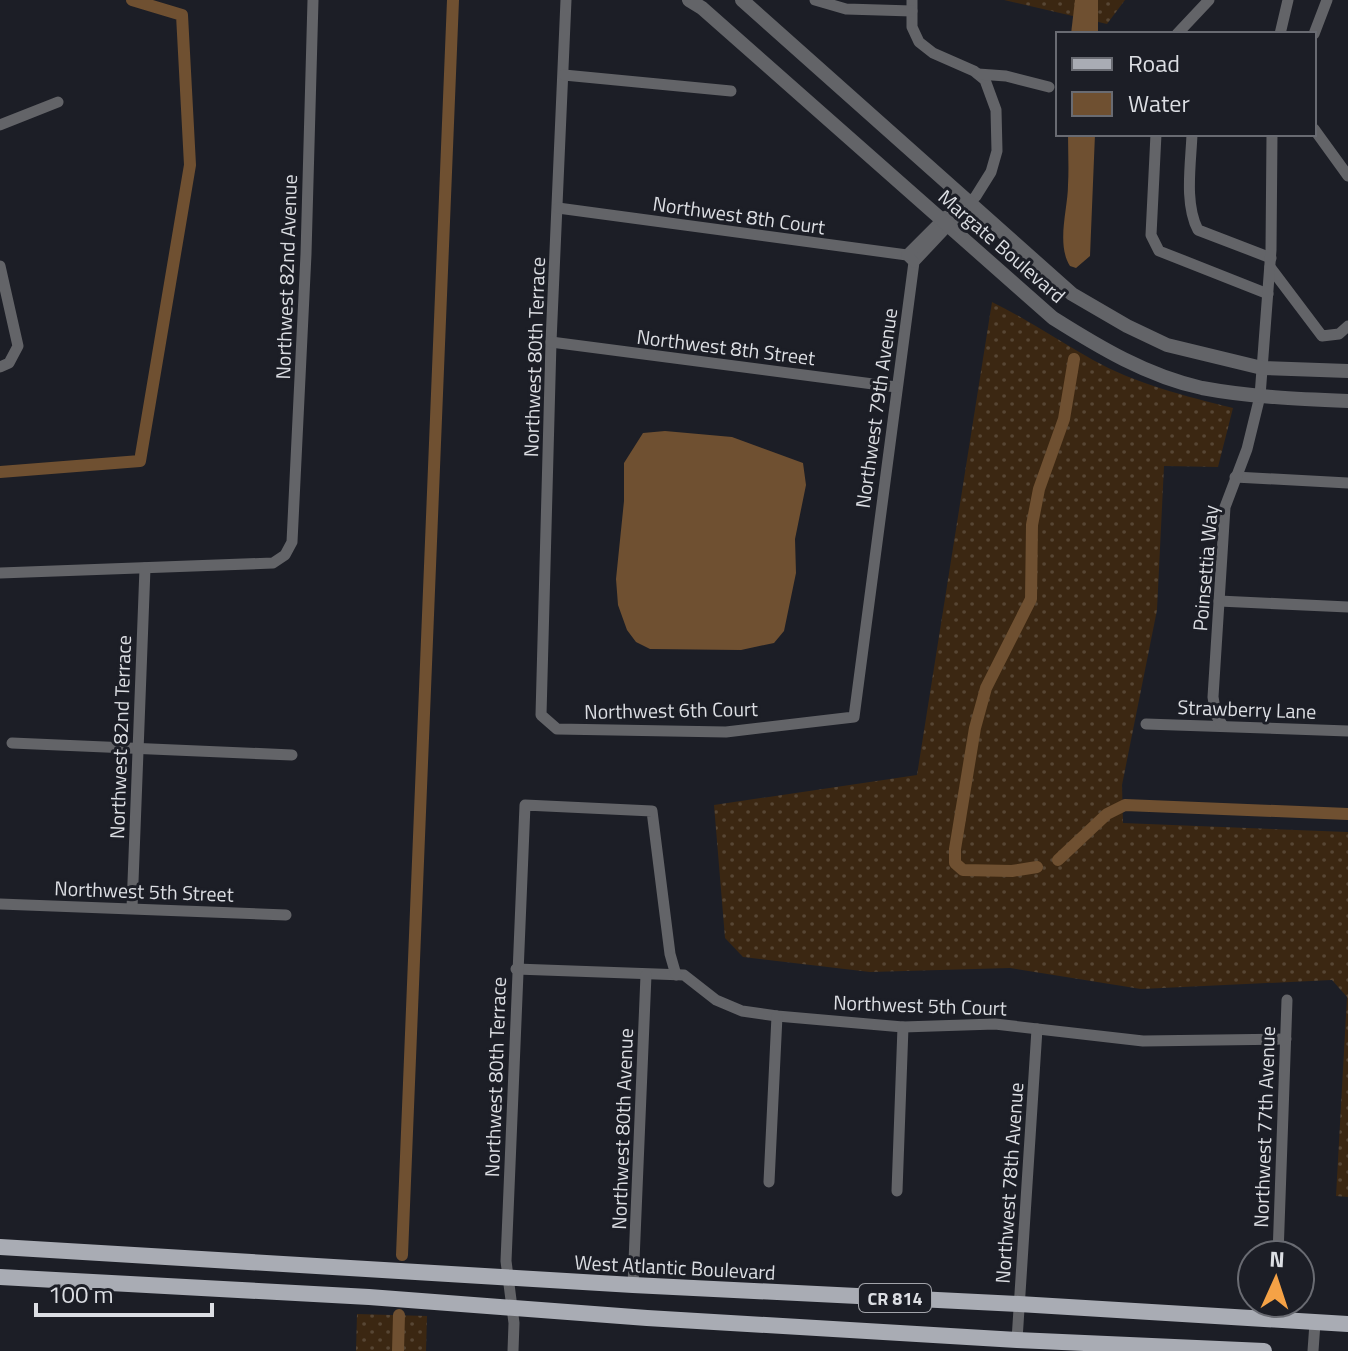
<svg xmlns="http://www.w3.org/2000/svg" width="1348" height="1351" font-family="'Titillium Web',sans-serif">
<defs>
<pattern id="grass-dots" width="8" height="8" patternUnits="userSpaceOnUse" patternTransform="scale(2)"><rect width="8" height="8" fill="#3b2712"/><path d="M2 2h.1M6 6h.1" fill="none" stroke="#574634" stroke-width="1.8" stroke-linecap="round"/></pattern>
</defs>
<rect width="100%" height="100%" fill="#1c1e26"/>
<g fill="url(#grass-dots)">
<polygon points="1004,0 1125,0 1107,24"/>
<path d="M992 302C1027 319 1059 341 1093 360 1136 384 1185 396 1233 408L1218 467 1164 466 1157 610 1122 785 1123 823 1348 832V1197L1336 1196 1347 997 1332 980 1141 989 1010 968 870 972 743 957 725 938 714 805 917 775Z"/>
<polygon points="357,1314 427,1316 426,1351 356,1351"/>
</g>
<g fill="#6f5031">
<polygon points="1075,0 1098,0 1098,34 1071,34"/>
<path d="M1068 134H1095L1090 256 1076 268 1070 266C1056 244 1068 209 1068 185 1069 168 1068 151 1068 134Z"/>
<polygon points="665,431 732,437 803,463 806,485 795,539 796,573 784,631 774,643 741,650 650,649 636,642 627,630 618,605 616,579 624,501 624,463 643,433"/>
</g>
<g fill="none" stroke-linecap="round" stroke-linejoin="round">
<g stroke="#6f5031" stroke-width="12">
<polyline points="0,472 140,461 190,165 182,15 132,0"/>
<polyline points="1058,860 1107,814 1125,805 1348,814"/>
<polyline points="1037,867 1012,871 963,870 955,863 955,849 975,728 986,688 1031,599 1032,525 1039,489 1064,419 1074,359"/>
<polyline points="402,1255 453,0"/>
<polyline points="398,1351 399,1315"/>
</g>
<g stroke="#636468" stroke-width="11">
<polyline points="566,0 551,342 541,715 557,729 726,732 854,717 914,262 976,196 991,172 997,151 996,110 985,80 974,71 933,53 919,42 912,27 912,0"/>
<polyline points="815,0 846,9 912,11"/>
<polyline points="1177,34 1209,0"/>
<polyline points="1280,34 1288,0"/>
<polyline points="1314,34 1327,0"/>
<polyline points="978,74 1006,76 1049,87"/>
<polyline points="564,75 731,91"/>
<polyline points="0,125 58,102"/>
<polyline points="1314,129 1348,176"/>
<polyline points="1156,134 1151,235 1159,251 1268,294"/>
<path d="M1192 134C1191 163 1184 204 1198 230L1271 258"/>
<polyline points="558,208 907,255 914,262"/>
<polyline points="907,255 946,216"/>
<polyline points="0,266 18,346 9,363 0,367"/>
<polyline points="1270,267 1322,336 1339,334 1348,326"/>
<polyline points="551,342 896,387"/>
<polyline points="1235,477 1348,483"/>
<polyline points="0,573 273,563 285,555 292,542 306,254 313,0"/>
<polyline points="1219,601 1348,607"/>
<polyline points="1146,724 1348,731"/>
<polyline points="1223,726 1216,715 1213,697 1225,507 1247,449 1260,396 1271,250 1272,134"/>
<polyline points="12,743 292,755"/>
<polyline points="0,904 286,915"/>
<polyline points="132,908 145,568"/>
<polyline points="516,969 684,975 716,1000 742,1011 777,1016 903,1027 995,1024 1143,1041 1286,1039"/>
<polyline points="769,1182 777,1016"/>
<polyline points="897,1191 903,1027"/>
<polyline points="1278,1255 1287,1000"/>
<polyline points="633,1285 646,975"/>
<polyline points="1275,1320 1276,1303"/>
<polyline points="1017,1340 1037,1029"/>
<polyline points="513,1351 514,1323 506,1261 525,805 652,811 670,954 676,975"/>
<polyline points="1313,1351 1315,1323"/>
</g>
<g stroke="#636468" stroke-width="14">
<path d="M689 0 702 8 1053 318C1099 347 1147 376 1202 388 1250 397 1299 399 1348 401"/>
<polyline points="742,0 1072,294 1127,326 1167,345 1262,368 1348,371"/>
</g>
<g stroke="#a9acb4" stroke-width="16">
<polyline points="0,1247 633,1285 1019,1304 1348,1324"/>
<polyline points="0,1277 369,1297 647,1318 1017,1340 1264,1351"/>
</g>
</g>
<g text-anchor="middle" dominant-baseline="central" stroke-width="6" stroke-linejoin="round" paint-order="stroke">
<rect fill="#1c1e26" stroke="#a2a4aa" stroke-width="2" x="859" y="1284" width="72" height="28" rx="6"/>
<g font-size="18" font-weight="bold" fill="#dcdee3">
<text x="895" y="1298">CR 814</text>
</g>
<g font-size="20" fill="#dcdee3" stroke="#1c1e26">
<text transform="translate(739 215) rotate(8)">Northwest 8th Court</text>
<text transform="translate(1002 246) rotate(41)">Margate Boulevard</text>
<text transform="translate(286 277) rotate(-88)">Northwest 82nd Avenue</text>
<text transform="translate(726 347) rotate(7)">Northwest 8th Street</text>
<text transform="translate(534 357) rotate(-88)">Northwest 80th Terrace</text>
<text transform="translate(876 408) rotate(-82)">Northwest 79th Avenue</text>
<text transform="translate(1205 568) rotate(-85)">Poinsettia Way</text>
<text transform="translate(1247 709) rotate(2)">Strawberry Lane</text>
<text transform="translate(671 710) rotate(-1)">Northwest 6th Court</text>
<text transform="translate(120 737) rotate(-88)">Northwest 82nd Terrace</text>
<text transform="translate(144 891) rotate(2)">Northwest 5th Street</text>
<text transform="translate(920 1005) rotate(2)">Northwest 5th Court</text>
<text transform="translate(495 1077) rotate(-88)">Northwest 80th Terrace</text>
<text transform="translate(1264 1127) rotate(-88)">Northwest 77th Avenue</text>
<text transform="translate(622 1129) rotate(-88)">Northwest 80th Avenue</text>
<text transform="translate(1009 1183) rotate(-86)">Northwest 78th Avenue</text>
<text transform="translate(675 1267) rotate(3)">West Atlantic Boulevard</text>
</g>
</g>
<rect x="1056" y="32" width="260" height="104" fill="#1c1e26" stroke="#696b72" stroke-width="2"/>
<rect x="1072" y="58" width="40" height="12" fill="#a9acb4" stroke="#696b72" stroke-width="2"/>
<text x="1128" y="72" font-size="24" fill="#dcdee3">Road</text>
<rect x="1072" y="92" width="40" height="24" fill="#6f5031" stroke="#696b72" stroke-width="2"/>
<text x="1128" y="112" font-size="24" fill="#dcdee3">Water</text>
<g transform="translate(1276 1279) rotate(3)"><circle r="38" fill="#1c1e26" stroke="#696b72" stroke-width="2"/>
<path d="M0-6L14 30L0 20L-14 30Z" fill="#f5a246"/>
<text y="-12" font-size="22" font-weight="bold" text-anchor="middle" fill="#dcdee3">N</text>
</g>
<path d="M36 1303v12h176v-12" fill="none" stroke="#dcdee3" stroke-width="4"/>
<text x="48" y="1303" font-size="24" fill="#dcdee3" stroke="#1c1e26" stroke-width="6" paint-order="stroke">100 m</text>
</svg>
